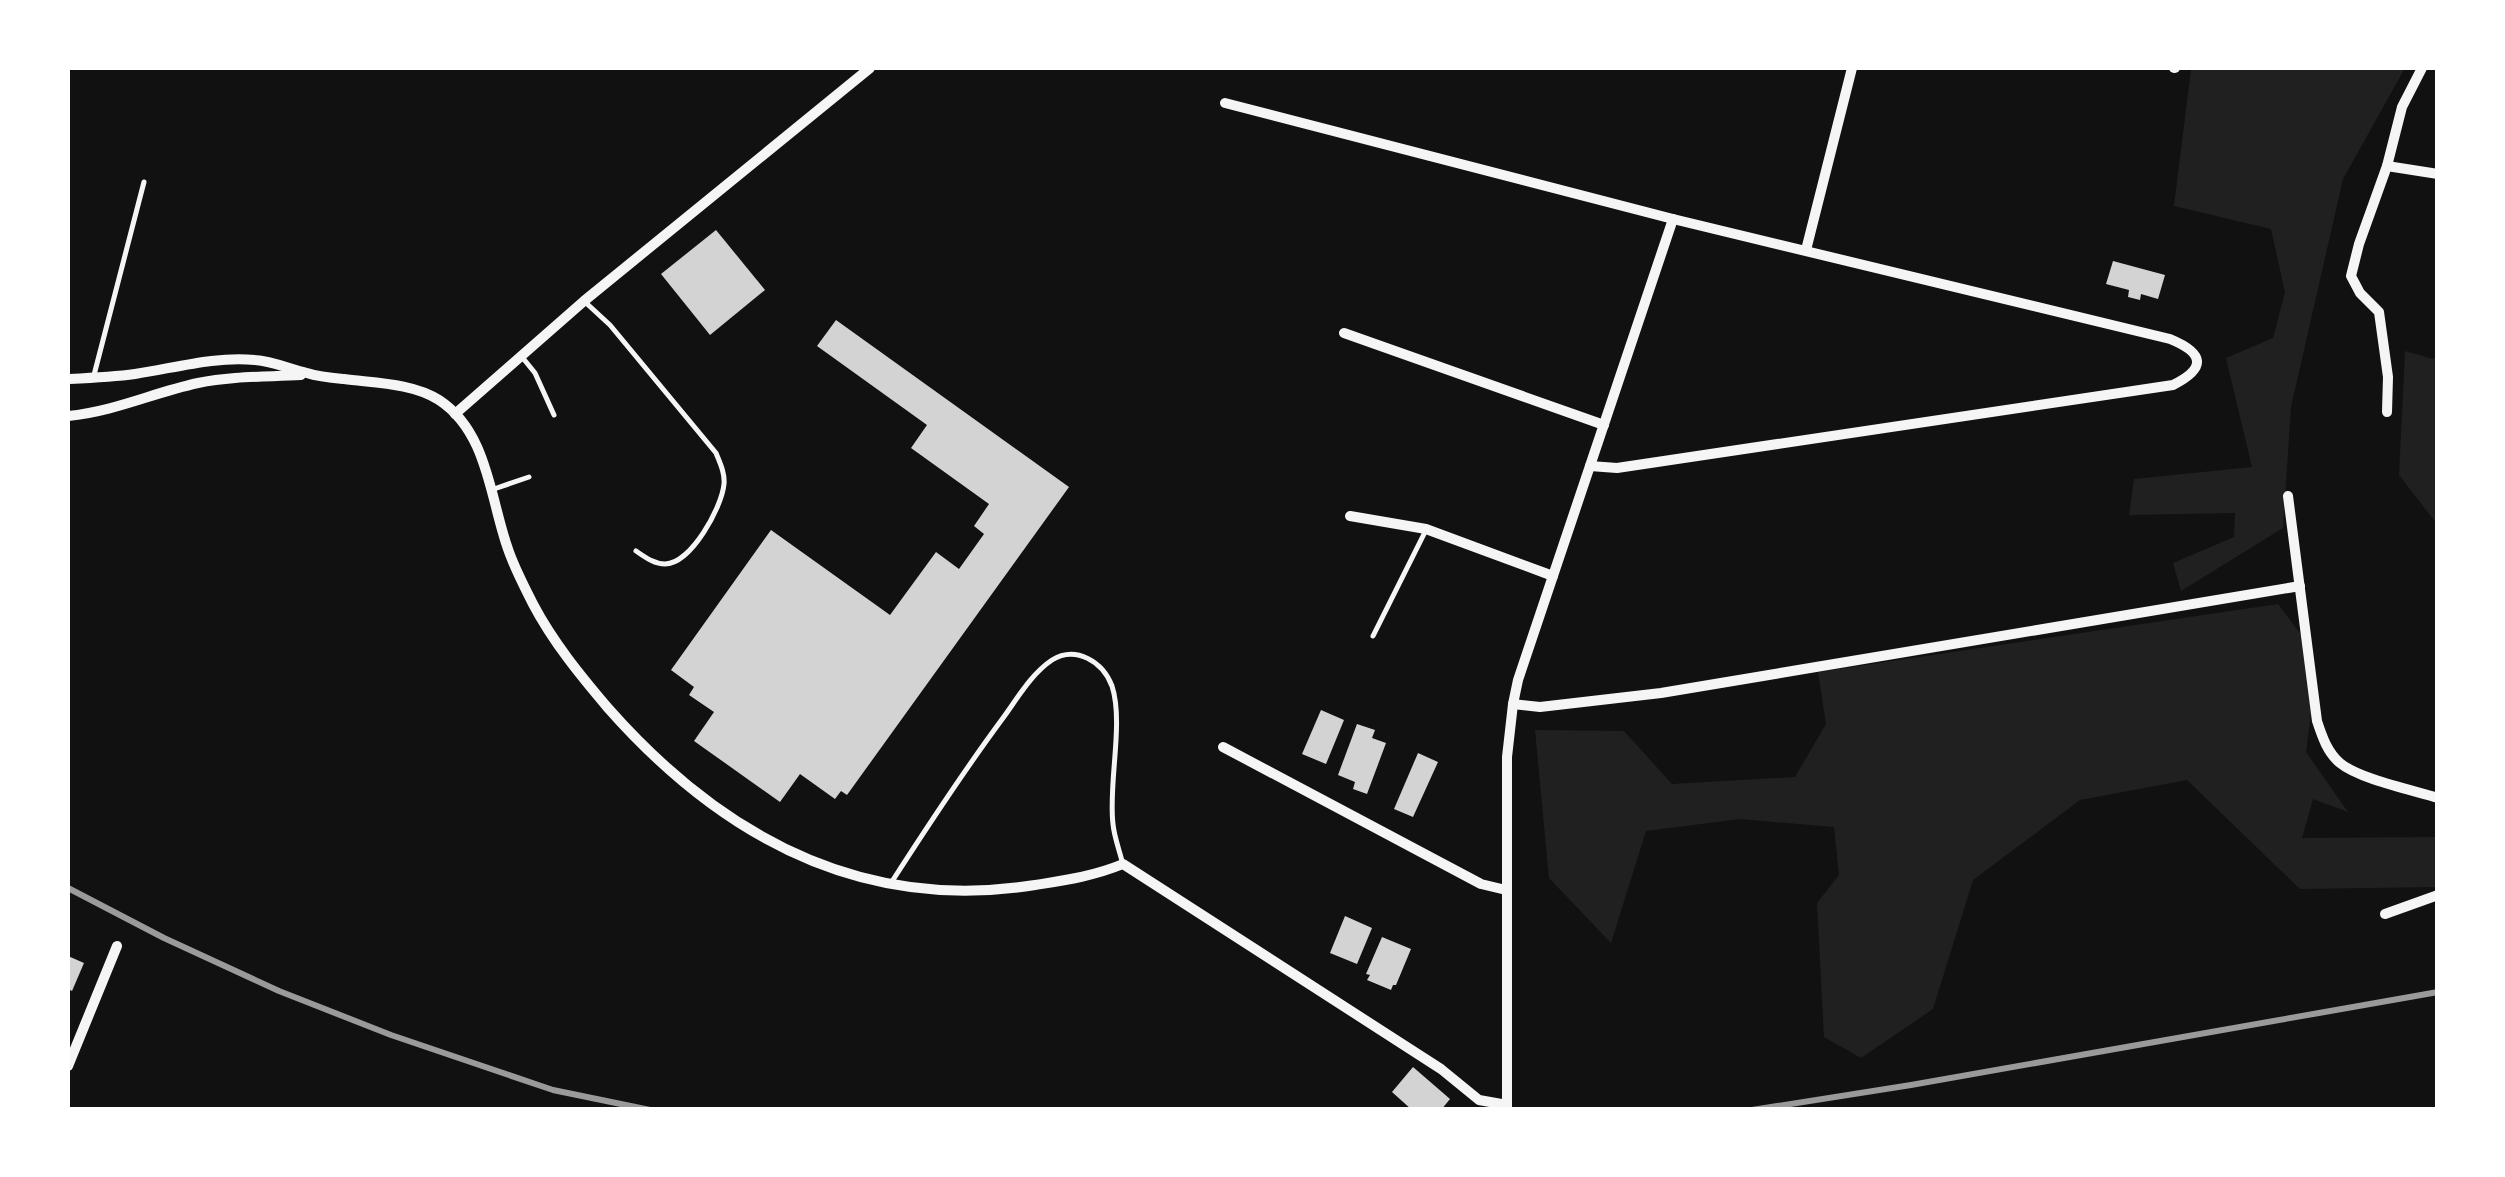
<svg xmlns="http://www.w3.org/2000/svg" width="2505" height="1177" font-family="'Noto Sans',sans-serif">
<rect width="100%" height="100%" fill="#111"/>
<g fill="#202020">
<polygon points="2194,68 2405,68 2343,179 2291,407 2283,528 2181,591 2173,563 2234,537 2235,513 2129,515 2134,479 2252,467 2226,358 2273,338 2285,292 2271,229 2174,206 2191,70"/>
<polygon points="2405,351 2433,359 2437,356 2437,524 2399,475"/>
<polygon points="2278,604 2303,637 2315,680 2306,752 2348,812 2313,799 2302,838 2437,837 2437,887 2300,889 2187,780 2080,800 1973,880 1933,1009 1861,1058 1824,1037 1817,903 1839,875 1834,827 1740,819 1646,831 1611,943 1549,878 1535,730 1624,731 1672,784 1795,777 1826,724 1818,672"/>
</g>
<g fill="#d3d3d3">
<polygon points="716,230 765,290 710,335 661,274"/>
<polygon points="2113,261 2165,275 2158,299 2141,294 2140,300 2128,297 2129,290 2106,284"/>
<polygon points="836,320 1069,487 847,795 841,791 835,799 800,774 780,802 694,741 714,712 689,695 694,687 671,670 771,530 890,615 936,552 959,569 984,534 974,526 989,504 911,448 927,425 817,346"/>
<polygon points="1321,710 1344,720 1326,764 1302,754"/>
<polygon points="1357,724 1375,730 1372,738 1386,743 1367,794 1353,789 1355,782 1338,775"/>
<polygon points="1418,753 1438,762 1413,817 1394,809"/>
<polygon points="1345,916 1372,928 1357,964 1330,953"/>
<polygon points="1382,937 1411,949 1396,985 1393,985 1391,990 1367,980 1370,975 1366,974"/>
<polygon points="68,956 84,963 72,991 68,989"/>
<polygon points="1413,1067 1450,1099 1441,1110 1412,1110 1392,1092"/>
</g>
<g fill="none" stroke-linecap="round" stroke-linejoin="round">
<g stroke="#f5f5f5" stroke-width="5">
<path d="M584 301 610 325 716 453C720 463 725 473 724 484 722 507 691 564 665 564 654 564 645 557 636 551"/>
<polyline points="522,357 535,373 554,415"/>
<polyline points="94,375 144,182"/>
<polyline points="494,489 529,477"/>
<polyline points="1373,636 1425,532"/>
<path d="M891 883C927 827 963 772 1003 718 1017 699 1031 674 1052 660 1076 645 1103 662 1112 686 1124 723 1108 784 1113 824 1114 836 1119 849 1122 861"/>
</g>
<g stroke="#f5f5f5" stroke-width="10">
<polyline points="2174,68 2175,68"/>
<path d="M1225 103 1673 219 2170 339C2204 353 2207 368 2173 385L1617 468 1590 466"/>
<polyline points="2387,166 2438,174"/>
<polyline points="1806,250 1852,68"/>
<polyline points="1344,333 1604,425"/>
<path d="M68 379C90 378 113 377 135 374 175 368 215 356 255 360 272 361 290 369 307 373 319 377 332 378 344 379 374 383 413 383 439 400 488 432 490 499 508 549 514 567 524 586 533 604 553 642 580 675 608 708 721 836 860 913 1035 885 1066 880 1094 876 1123 864L1441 1069 1479 1100 1507 1105"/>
<polyline points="2387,412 2388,377 2379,312 2360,293 2351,276 2359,244 2387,166 2402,107 2422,68"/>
<polyline points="455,414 584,301 870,68"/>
<path d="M68 416C116 411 152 393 198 383 232 376 266 377 301 375"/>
<path d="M2288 496 2317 721C2322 736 2327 752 2340 763 2359 779 2412 790 2438 798"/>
<polyline points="1350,516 1426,529 1553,576"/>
<polyline points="1513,704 1540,707 1661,693 2300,586"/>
<polyline points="1223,747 1481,884 1506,890"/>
<polyline points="2385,914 2438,895"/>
<polyline points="68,1066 117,946"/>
<polyline points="1507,1109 1507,757 1513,704 1518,680 1673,219"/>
</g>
<g stroke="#9a9a9a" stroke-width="6">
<polyline points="68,888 164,938 279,991 391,1035 553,1090 650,1110"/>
<polyline points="1752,1110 1911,1085 2438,992"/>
</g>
</g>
<rect width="2505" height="1177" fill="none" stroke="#ffffff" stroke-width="140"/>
</svg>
